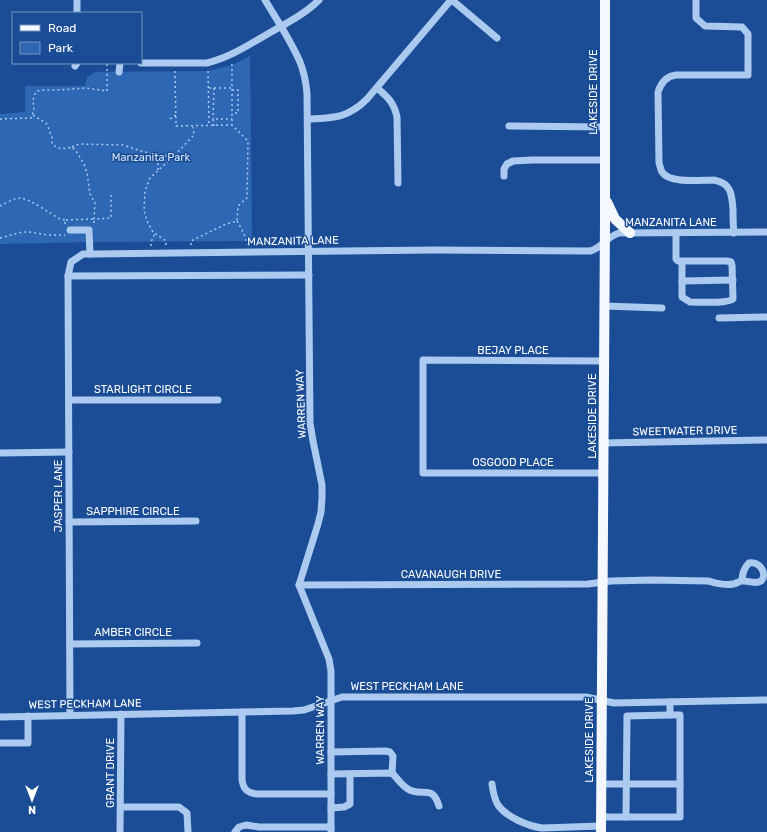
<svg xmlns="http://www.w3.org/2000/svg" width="767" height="832" font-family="Rubik,sans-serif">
<rect width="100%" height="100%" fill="#1a4d95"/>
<polygon fill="#2e67b3" points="250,56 252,241 95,242 0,244 0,114 25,112 25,86 85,86 87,77 95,72 208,71 232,65"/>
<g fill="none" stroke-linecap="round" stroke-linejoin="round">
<g stroke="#acc9f0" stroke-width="1.5" stroke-dasharray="2 3" stroke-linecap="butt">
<polyline points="175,71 176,126 232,125 232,65 231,63"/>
<polyline points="208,71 209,125"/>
<polyline points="209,88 214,88 213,119"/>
<polyline points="214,88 232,88"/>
<polyline points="232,90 238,90 238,113 232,113"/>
<path d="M33 115 47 124 52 138V144C59 150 64 149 72 147L76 151 84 164 87 173 90 194 95 203 94 219 111 218V195"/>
<polyline points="0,119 31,118 34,110 33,100 35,94 37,91 45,90 57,90 86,88 107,91 107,63"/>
<polyline points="170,119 176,115"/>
<polyline points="214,126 213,119 232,119"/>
<polyline points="72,147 79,144 123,145 141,151 162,156 174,156"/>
<polyline points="158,170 158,159 162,156"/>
<path d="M0 206C6 203 14 198 21 198 30 199 51 214 60 219L65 220"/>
<path d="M237 221C241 228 246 236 247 245"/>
<polyline points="65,224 65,220 94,219 94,226"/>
<polyline points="0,238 22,232 29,232 48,235 65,235"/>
<polyline points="166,245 166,241 153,232 147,221 144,210 145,191 150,178 174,156 194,135 193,127"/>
<polyline points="191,245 191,241 226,224 237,221 238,206 247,198 248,141 232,125"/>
<polyline points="151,246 151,242 155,233"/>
</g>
<g stroke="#acc9f0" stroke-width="7">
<polyline points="77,0 77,13"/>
<path d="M265 0C277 20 291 41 300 62 304 72 306 82 307 93L310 423 313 441 322 485V498L321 512 318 524 299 585 329 659 331 671V832"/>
<polyline points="452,0 497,38"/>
<path d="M696 0V18L705 26 742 27 748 34V75H676C666 76 661 83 658 92L659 163C660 165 660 169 662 172 670 184 700 180 714 180 731 183 732 194 733 210 733 217 733 225 734 233"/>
<path d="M141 63H207C231 57 250 44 271 32 287 23 305 14 319 0"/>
<polyline points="75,66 77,63"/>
<polyline points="119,72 120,63"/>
<path d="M377 88C388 97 394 103 397 117L398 183"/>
<path d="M308 119C334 118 348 118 367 99L451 0"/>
<polyline points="509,126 605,127"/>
<polyline points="504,176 504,169 507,164 513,161 532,160 605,160"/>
<polyline points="70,230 89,230 90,254"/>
<path d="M676 233V259L678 261H727L731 262 732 265 733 299C726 304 700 302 690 302L682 297V261"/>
<polyline points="68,276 309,275"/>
<polyline points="682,281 733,280"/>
<polyline points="604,306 662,308"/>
<polyline points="719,318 767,317"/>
<polyline points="69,400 218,400"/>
<polyline points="603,443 767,440"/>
<polyline points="0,453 69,452"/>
<polyline points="603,473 423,473 423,360 604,361"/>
<polyline points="69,522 196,521"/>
<path d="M299 585 588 584 611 581 652 580 708 581C716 583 725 586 733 584 736 584 739 581 742 581 748 580 754 585 761 581 767 576 762 561 749 563 744 568 742 573 742 581"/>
<polyline points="70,644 197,643"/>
<path d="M242 712V779C243 789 247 793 257 794H331"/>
<path d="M70 715 68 276 71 262 83 254H95L434 250 590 251C602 248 606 237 619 233L767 232"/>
<polyline points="0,717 293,711 304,710 342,697 586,697 614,703 767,700"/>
<polyline points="0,743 28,743 28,716"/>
<polyline points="331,752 385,751 390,752 393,756 392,773"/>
<path d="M331 774 392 773C397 778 402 786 408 789 422 798 432 783 439 806"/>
<path d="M492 784C493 791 494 799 498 805 506 817 528 826 542 828L601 826"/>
<polyline points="601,784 680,784 680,715 670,715 670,702"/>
<polyline points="121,807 179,807 187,813 188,832"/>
<polyline points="331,808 344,807 350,804 350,774"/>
<polyline points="601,817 626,817 627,716 670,715"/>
<polyline points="626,817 680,817 680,784"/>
<polyline points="120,832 121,714"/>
<polyline points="235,832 239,827 246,825 259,827 331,827"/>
</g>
<g stroke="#f5f9ff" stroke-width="10">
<polyline points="607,202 615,219 630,233"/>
<polyline points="601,832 605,222 605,0"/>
</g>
</g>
<g text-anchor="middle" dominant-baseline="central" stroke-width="3" stroke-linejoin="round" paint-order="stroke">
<g font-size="11" fill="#fff" stroke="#1a4d95">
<text transform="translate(593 92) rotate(-90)">LAKESIDE DRIVE</text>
<text x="671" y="222">MANZANITA LANE</text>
<text transform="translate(293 241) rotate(-1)">MANZANITA LANE</text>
<text x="513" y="350">BEJAY PLACE</text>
<text x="143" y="389">STARLIGHT CIRCLE</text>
<text transform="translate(301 404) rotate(-92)">WARREN WAY</text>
<text transform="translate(592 416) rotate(-90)">LAKESIDE DRIVE</text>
<text transform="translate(685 431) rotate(-1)">SWEETWATER DRIVE</text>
<text x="513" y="462">OSGOOD PLACE</text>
<text transform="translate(58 496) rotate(-90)">JASPER LANE</text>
<text x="133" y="511">SAPPHIRE CIRCLE</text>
<text x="451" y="574">CAVANAUGH DRIVE</text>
<text x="133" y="632">AMBER CIRCLE</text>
<text x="407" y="686">WEST PECKHAM LANE</text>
<text transform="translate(85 704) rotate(-1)">WEST PECKHAM LANE</text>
<text transform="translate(320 730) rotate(-90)">WARREN WAY</text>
<text transform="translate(589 740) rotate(-90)">LAKESIDE DRIVE</text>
<text transform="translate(110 773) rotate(-90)">GRANT DRIVE</text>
</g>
<g font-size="11" fill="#d3e4fb" stroke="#1a4d95">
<text x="151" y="157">Manzanita Park</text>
</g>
</g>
<rect x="12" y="12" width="130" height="52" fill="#1a4d95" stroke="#7694bf"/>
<rect x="20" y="25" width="20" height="6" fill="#f5f9ff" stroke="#7694bf"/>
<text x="48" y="32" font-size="12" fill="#ffffff">Road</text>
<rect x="20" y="42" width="20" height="12" fill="#2e67b3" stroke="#7694bf"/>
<text x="48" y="52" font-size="12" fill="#ffffff">Park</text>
<g transform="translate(32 800) rotate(180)" stroke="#1a4d95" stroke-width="3" paint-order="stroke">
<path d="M0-3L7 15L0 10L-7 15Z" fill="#ffffff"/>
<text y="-6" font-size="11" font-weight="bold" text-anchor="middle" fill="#ffffff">N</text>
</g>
</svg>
